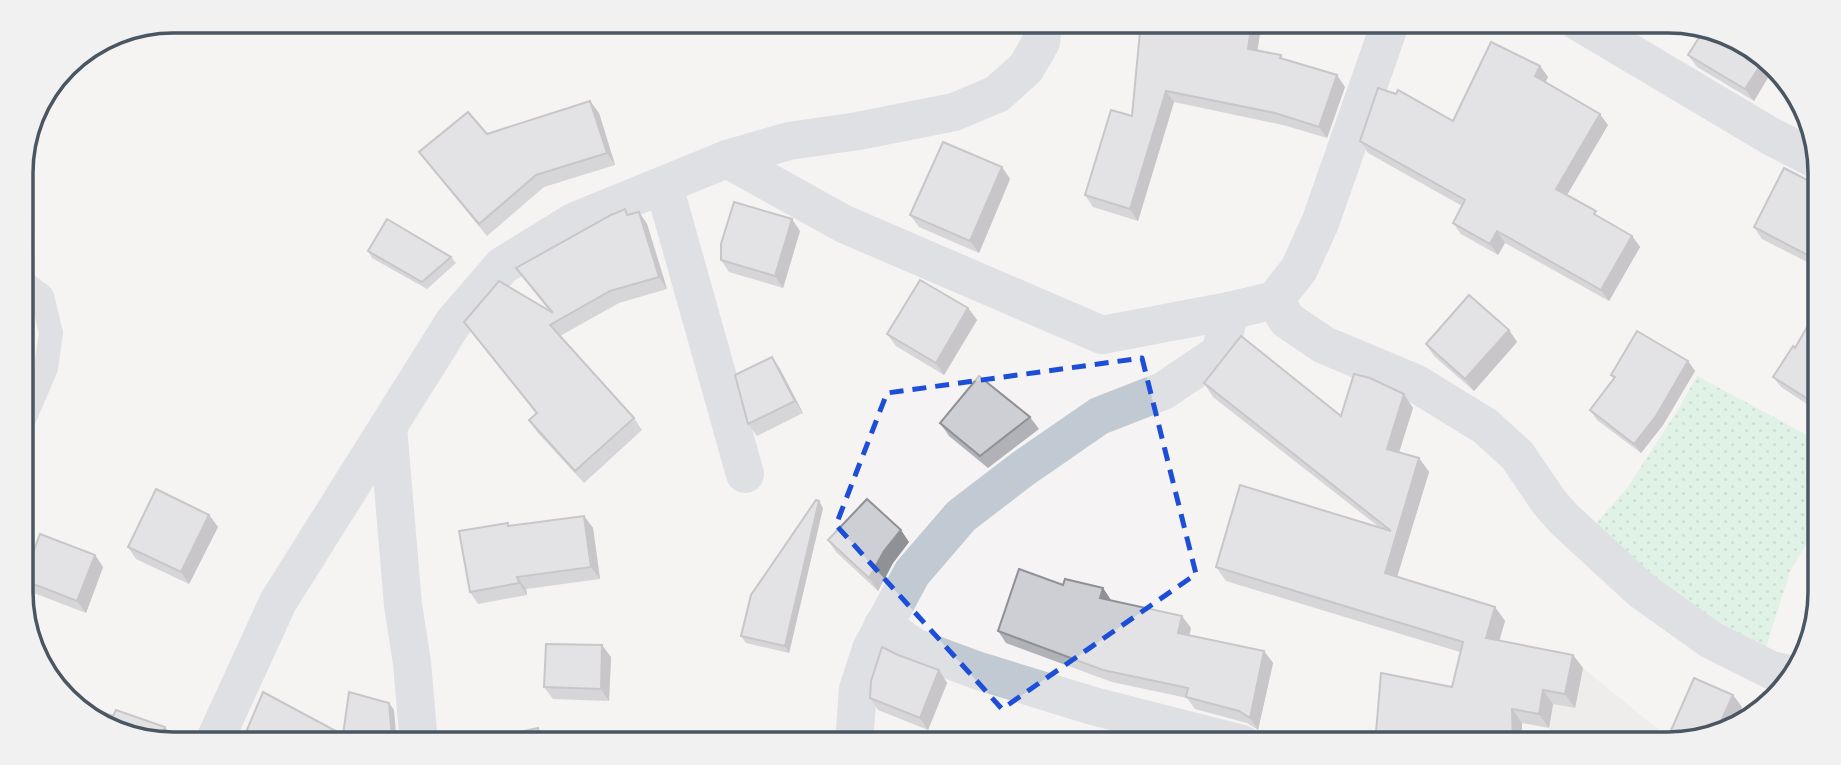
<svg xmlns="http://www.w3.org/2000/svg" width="1841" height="765" font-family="Mulish,sans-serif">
<defs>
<pattern id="grass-dots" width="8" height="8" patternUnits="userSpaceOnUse" patternTransform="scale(1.75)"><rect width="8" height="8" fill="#c3f1d5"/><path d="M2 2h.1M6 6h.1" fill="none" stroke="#a0c6b0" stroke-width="1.8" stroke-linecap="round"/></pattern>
</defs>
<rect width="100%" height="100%" fill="#f5f3f3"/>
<polygon fill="#e6e4e5" points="1509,654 1583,668 1676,744 1553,744 1549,728 1497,719"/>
<polygon fill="url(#grass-dots)" points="1697,376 1820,442 1820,523 1791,569 1766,647 1705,618 1592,528 1628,487 1679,408"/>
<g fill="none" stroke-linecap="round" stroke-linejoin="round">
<polyline stroke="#c1cad2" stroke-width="24" points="22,281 42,296 51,333 46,368 22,424"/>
<g stroke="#c1cad2" stroke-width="38">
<polyline points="1577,21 1772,137 1819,161"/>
<polyline points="727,159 789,141 858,131 954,112 997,94 1026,68 1041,42 1043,21"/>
<polyline points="664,186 745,474"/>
<polyline points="1275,300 1287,320 1324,345 1415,383 1485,426 1517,455 1549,502 1564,519 1641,590 1711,640 1771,670 1789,674"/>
<polyline points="388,427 403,605 412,663 419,744"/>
<polyline points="883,625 914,647 979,671 1093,706 1242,744"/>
<polyline points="213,744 278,602 453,323 502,266 575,221 727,159 844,224 1102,335 1229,311 1275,300 1299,269 1320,223 1391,21"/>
<polyline points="854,744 858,689 871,649 912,573 961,516 1021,470 1099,416 1163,391 1221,352 1229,311"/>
</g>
</g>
<g fill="#b0b2b7">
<polygon points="1141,21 1281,55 1283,59 1345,87 1327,138 1283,125 1174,102 1138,221 1093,207 1085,195 1132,116"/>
<polygon points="1688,55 1773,69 1754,101 1697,67"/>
<polygon points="1540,66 1548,77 1545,82 1608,125 1567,195 1601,218 1632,236 1640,247 1609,301 1505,243 1498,255 1461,234 1453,223 1462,206 1368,153 1360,141 1453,121"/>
<polygon points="599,113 615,165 544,187 487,236 428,164 419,152 487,134"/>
<polygon points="1002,167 1010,179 979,253 919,227 910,215"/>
<polygon points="1819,186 1819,268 1762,239 1754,227"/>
<polygon points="639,212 647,224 667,289 619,303 560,336 634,418 642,430 584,483 537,432 529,420 536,413 464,322 550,312 516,268 629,215"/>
<polygon points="800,231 783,288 729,272 721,260"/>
<polygon points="368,251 451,257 456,263 427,289 372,258"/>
<polygon points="1819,306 1819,412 1781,387 1773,377 1795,348"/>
<polygon points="968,308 977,320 944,375 896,346 887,334"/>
<polygon points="1509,330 1517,342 1474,391 1434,356 1426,344"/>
<polygon points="772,357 780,369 803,413 757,436 748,424"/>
<polygon points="1688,361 1695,371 1663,425 1641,453 1597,420 1590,410 1614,379 1611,375"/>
<polygon points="1204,383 1341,416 1413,408 1399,452 1419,458 1429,472 1397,577 1495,607 1505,621 1499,641 1573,655 1583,668 1575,708 1553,704 1549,728 1522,723 1452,687 1460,652 1226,581 1216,567 1379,527 1213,397"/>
<polygon points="1030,417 1039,429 988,468 949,436 940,423"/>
<polygon points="823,508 789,653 746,643 741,636"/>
<polygon points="209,515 218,527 189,584 136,559 128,547"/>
<polygon points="584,516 593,528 600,579 526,589 527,595 478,604 470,592 508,523 510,526"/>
<polygon points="828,540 909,542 893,563 878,591 836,552"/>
<polygon points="95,555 103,567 86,613 31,592 23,580"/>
<polygon points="1063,585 1103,588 1111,601 1191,628 1189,635 1264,651 1273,663 1258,730 1247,723 1195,709 1187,698 1112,682 1006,643 998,631"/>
<polygon points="898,655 939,670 947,683 928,730 878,710 870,698"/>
<polygon points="611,657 609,701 553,699 544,687"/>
</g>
<g fill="#909195">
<polygon points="1252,21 1262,21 1256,60 1248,49"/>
<polygon points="1763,61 1773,69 1754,101 1745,89"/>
<polygon points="1540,66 1548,77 1543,87 1535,76"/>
<polygon points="1337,75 1345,87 1327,138 1319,127"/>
<polygon points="1166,91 1174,102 1138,221 1130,209"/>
<polygon points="590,101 599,113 615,165 607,153"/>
<polygon points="1600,114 1608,125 1564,200 1556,189"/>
<polygon points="1002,167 1010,179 979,253 970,241"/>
<polygon points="639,212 647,224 667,289 659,277"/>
<polygon points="792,219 800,231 783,288 775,276"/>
<polygon points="1497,231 1505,243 1498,255 1490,244"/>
<polygon points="1632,236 1640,247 1609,301 1601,290"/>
<polygon points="968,308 977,320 944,375 936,363"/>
<polygon points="1509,330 1517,342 1474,391 1465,379"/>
<polygon points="772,357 780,369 803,413 795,401"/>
<polygon points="1688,361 1695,371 1663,425 1641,453 1634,444"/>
<polygon points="1404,394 1413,408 1396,462 1387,449"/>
<polygon points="1419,458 1429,472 1394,587 1385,573"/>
<polygon points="819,501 823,508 789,653 785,646"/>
<polygon points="209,515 218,527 189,584 181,572"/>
<polygon points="584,516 593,528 600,579 591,567"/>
<polygon points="901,530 909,542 893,563 878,591 869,578 884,551"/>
<polygon points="95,555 103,567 86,613 77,601"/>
<polygon points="517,577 526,589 527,595 519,583"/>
<polygon points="1103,588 1111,600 1109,610 1100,598"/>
<polygon points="1495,607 1505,621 1496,652 1486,638"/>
<polygon points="1182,616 1191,628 1187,645 1178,633"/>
<polygon points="602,645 611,657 609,701 601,689"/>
<polygon points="1264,651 1273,663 1258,730 1250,718"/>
<polygon points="1573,655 1583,668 1575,708 1565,694"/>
<polygon points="939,670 947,683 928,730 920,718"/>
<polygon points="1543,690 1553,704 1549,728 1539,714"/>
<polygon points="1733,695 1742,707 1734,725 1717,730"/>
<polygon points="389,703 394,710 397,744 394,744 392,739"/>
<polygon points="1512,709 1522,723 1522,744 1513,744"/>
<polygon points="165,727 172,737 170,743 160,741"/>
<polygon points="538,728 546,739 547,744 541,744"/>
</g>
<g fill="#cdcfd5" stroke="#909195" stroke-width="2">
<polygon points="1141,21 1252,21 1248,49 1281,55 1280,58 1337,75 1319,127 1275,113 1166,91 1130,209 1085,195 1111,110 1132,116"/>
<polygon points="1705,28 1724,32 1763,61 1745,89 1688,55"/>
<polygon points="1491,42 1540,66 1535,76 1600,114 1556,189 1596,211 1594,214 1632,236 1601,290 1497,231 1490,244 1453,223 1465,200 1360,141 1378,88 1396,94 1398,90 1453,121"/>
<polygon points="590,101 607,153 536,175 479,224 419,152 468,112 487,134"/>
<polygon points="943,142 1002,167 970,241 910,215"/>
<polygon points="1784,168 1819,186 1819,261 1754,227"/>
<polygon points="734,202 792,219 775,276 721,260 721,244"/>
<polygon points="625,209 627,215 639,212 659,277 610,291 550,325 634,418 575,471 529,420 537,413 464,322 499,281 553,313 516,268 611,215"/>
<polygon points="387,219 451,257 422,282 368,251"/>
<polygon points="920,280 968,308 936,363 887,334"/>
<polygon points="1469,295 1509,330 1465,379 1426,344"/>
<polygon points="1819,306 1819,406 1773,377 1793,346 1795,348"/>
<polygon points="1637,331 1688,361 1656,416 1634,444 1590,410 1615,377 1611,375"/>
<polygon points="1241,336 1341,416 1354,374 1370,378 1404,394 1387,449 1419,458 1385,573 1495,607 1486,638 1573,655 1565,694 1543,690 1539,714 1512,709 1513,744 1375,744 1381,673 1452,687 1463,642 1216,567 1240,485 1391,531 1204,383"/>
<polygon points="772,357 795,401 748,424 735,375"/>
<polygon points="979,376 1030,417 980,456 940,423"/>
<polygon points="156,489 209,515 181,572 128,547"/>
<polygon points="867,499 901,530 884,551 869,578 828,540"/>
<polygon points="816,500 819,501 785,646 741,636 751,595"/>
<polygon points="584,516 591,567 517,577 519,583 470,592 459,531 508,523 508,526"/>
<polygon points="40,534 95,555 77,601 23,580"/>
<polygon points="1019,569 1063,585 1065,579 1103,588 1100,598 1182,616 1178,633 1264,651 1250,718 1239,711 1186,697 1188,688 1103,670 998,631"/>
<polygon points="546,644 602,645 601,689 544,687"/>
<polygon points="882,647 898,655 939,670 920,718 870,698 871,681"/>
<polygon points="1694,678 1733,695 1717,730 1678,744 1665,744"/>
<polygon points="263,692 343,735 349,692 389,703 392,739 394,744 241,744"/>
<polygon points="87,707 113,716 116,710 165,727 160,741 115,733 86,710"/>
<polygon points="538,728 541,744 467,744"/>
</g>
<path d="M0 0H1841V765H0ZM1142 358 1196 574 1002 709 836 525 887 393Z" fill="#f5f3f3" fill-opacity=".55" fill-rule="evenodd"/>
<path fill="none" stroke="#1d4ed8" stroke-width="5" stroke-dasharray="14 9" stroke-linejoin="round" d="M1142 358 1196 574 1002 709 836 525 887 393Z"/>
<path d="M0 0H1841V765H0ZM173 33H1668A140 140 0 0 1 1808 173V592A140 140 0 0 1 1668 732H173A140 140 0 0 1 33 592V173A140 140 0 0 1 173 33Z" fill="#f1f1f2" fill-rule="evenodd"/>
<path fill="none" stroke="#4a5661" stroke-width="3.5" d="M173 33H1668A140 140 0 0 1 1808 173V592A140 140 0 0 1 1668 732H173A140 140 0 0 1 33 592V173A140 140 0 0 1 173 33Z"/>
</svg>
